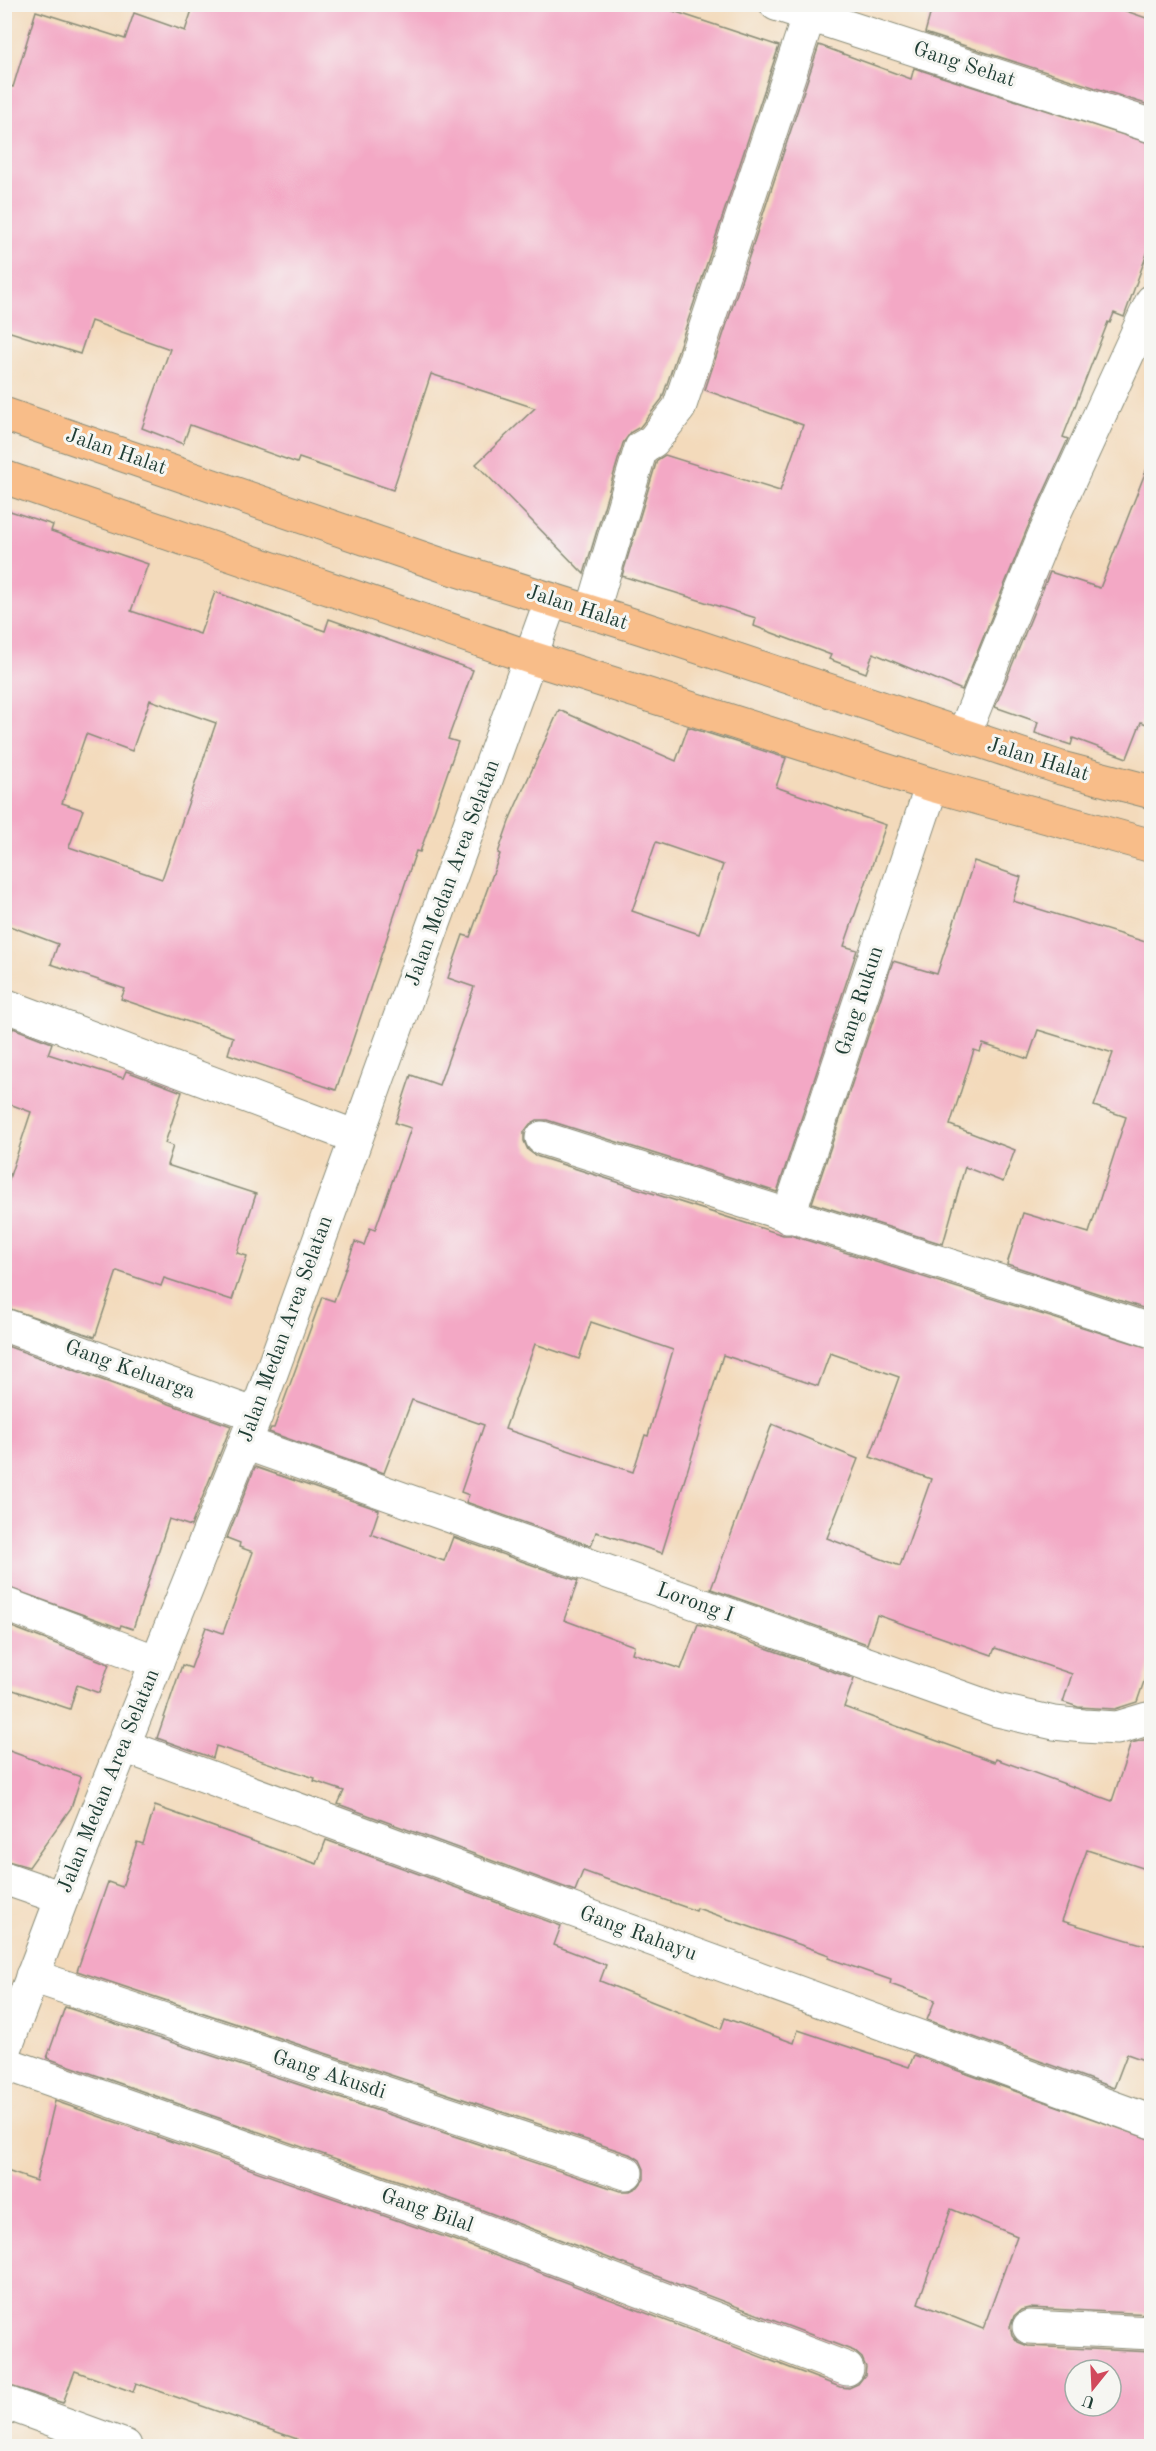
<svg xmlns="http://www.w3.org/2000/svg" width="1156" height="2451" font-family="'Old Standard TT',serif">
<rect width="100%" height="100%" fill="#f6f6f2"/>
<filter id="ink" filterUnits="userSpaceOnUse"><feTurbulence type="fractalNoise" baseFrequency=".0167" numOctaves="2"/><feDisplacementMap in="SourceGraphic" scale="12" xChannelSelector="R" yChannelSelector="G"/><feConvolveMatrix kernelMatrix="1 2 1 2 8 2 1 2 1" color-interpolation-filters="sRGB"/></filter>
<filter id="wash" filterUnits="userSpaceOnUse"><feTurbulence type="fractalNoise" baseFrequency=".008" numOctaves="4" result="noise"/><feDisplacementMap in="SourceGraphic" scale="24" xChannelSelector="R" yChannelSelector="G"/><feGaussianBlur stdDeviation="1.35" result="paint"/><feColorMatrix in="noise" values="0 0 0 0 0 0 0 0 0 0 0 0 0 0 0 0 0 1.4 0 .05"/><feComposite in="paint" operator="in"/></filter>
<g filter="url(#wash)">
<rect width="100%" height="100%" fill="#f3dabb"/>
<g id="blocks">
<g fill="#f3a8c5" fill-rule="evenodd">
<polygon points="194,4 652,4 779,46 662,399 640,427 631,432 623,443 584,574 476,464 535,408 431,374 393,490 299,458 297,463 190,425 183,444 142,428 170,349 91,321 80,354 4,330 4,84 13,87 36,11 125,39 134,13 185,31"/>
<polygon points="933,4 1106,4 1152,20 1152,106 925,33"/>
<polygon points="819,45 911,79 914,68 1152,144 1152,240 1124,317 1114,313 1110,323 1108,322 1063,437 1068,439 1027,529 962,690 873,653 866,673 829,659 831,655 754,626 756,618 622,576 657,460 665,455 780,491 803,425 705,390"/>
<polygon points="1149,463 1152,463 1152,726 1141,722 1127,758 1073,738 1071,745 1035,733 1038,722 995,707 1050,572 1100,588"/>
<path d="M4 509 53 525 51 531 148 564 131 611 200 634 215 592 325 631 329 619 473 670 448 739 458 742 420 852 416 851 336 1090 228 1054 233 1037 121 999 125 989 51 964 58 944 4 924ZM150 700 216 723 162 879 69 847 83 810 62 803 86 734 132 751Z"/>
<path d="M559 710 676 761 688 727 786 758 776 787 886 825 844 946 857 950 777 1192 547 1120H537L530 1124 524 1132V1141L528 1150 536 1156 783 1235H790L1152 1349V1658L1137 1702 1115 1709 1078 1707 1063 1702 1072 1674 995 1648 992 1655 877 1615 867 1644 711 1589 772 1424 858 1459 827 1538 900 1566 931 1479 870 1457 899 1377 830 1353 818 1386 723 1355 662 1553 596 1532 591 1546 466 1502 469 1495 461 1492 484 1425 412 1400 384 1473 269 1432 271 1428H274L322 1297 334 1301 355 1242 364 1245 370 1228 375 1230 411 1128 395 1123 411 1075 439 1085 474 987 448 978 463 935 470 937 500 854 498 853 511 816ZM656 842 723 865 699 934 632 911ZM591 1322 673 1350 648 1436 645 1435 633 1472 505 1429 535 1344 579 1359Z"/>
<polygon points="974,861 1021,877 1013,901 1152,944 1152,1311 1007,1264 1023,1213 1089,1233 1126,1117 1094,1106 1113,1053 1038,1030 1028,1059 983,1044 980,1052 974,1050 950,1125 1015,1150 1003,1182 965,1167 943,1244 812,1203 893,961 937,974"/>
<polygon points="13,1028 52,1043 48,1054 123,1078 126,1071 182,1092 165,1143 173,1146 167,1165 256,1194 237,1253 247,1256 232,1300 164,1278 161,1286 117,1271 95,1337 4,1307 4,1194 31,1112 4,1102 4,1053"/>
<polygon points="4,1345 231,1426 191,1526 169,1519 133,1629 121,1625 120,1628 4,1586"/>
<polygon points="255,1467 379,1510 371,1534 444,1561 453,1537 578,1581 564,1620 634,1646 632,1653 681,1669 698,1624 854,1679 844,1707 995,1762 996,1759 1112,1801 1131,1743 1152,1738 1152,1871 1087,1850 1062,1921 1152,1947 1152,2063 1127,2054 1114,2088 927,2020 935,2000 890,1984 891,1980 828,1958 829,1955 697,1908 696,1911 583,1871 575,1891 338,1804 344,1791 314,1781 315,1778 216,1746 213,1758 157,1738 182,1665 191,1668 206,1627 223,1633 253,1552 239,1547 240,1543 227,1538"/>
<polygon points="4,1624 109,1664 99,1693 77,1685 70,1709 4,1687"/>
<polygon points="4,1749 81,1777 71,1808 29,1867 4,1860"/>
<path d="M155 1806 317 1864 326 1840 561 1926 554 1945 606 1965 600 1981 721 2029 725 2018 794 2043 798 2030 909 2067 914 2055 1152 2140V2314L1029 2308 1021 2310 1014 2316 1010 2327 1012 2335 1018 2342 1028 2346 1152 2352V2446H295L297 2439 136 2383 133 2392 75 2371 63 2403 4 2384V2170L36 2181 55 2101 465 2244 840 2387 849 2388 858 2384 865 2375 866 2367 862 2358 854 2351 477 2208 47 2058 65 2007 620 2191H630L638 2187 644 2179V2169L640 2160 632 2155 77 1971 108 1882 122 1887 137 1842 143 1844ZM951 2209 1017 2236 983 2329 918 2303ZM1075 2370H1111V2406H1075Z"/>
</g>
</g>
</g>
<g filter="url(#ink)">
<use href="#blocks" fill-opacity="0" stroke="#898c78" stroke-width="1.5"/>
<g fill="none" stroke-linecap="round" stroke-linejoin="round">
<g stroke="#898c78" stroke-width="35">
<g id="minor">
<polyline points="776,4 1152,126"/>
<polyline points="592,613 641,448 653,441 679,408 809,15"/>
<polyline points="963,736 1044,536 1152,301"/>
<polyline points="4,1005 356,1137"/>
<path d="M542 1138C745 1203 949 1263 1152 1331"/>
<polyline points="788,1217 932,785"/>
<polyline points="4,1325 256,1415"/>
<polyline points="245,1443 997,1710 1054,1723 1084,1726 1117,1728 1147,1719 1152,1720"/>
<polyline points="4,1604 157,1662"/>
<polyline points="124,1746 1152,2122"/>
<polyline points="4,1878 62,1898"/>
<polyline points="32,1976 626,2173"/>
<polyline points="4,2052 62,1898 256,1415 551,600"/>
<polyline points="4,2063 471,2226 847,2369"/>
<polyline points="1029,2327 1152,2333"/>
<polyline points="4,2402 125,2446"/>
</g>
</g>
<g stroke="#898c78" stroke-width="35">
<g id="major">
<polyline points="4,414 451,568 642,628 1061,768 1152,792"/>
<polyline points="4,477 532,658 932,785 1152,846"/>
</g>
</g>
<use href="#minor" stroke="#fff" stroke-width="33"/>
<use href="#major" stroke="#f8bd89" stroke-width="33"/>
</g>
</g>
<g text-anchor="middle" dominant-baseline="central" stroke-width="6" stroke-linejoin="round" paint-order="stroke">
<g font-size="21" fill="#1f3d34" stroke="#f6f6f2">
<text transform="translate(964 65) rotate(18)">Gang Sehat</text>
<text transform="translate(116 452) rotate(19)">Jalan Halat</text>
<text transform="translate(577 608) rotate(18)">Jalan Halat</text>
<text transform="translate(1038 760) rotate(17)">Jalan Halat</text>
<text transform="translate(453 873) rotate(-70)">Jalan Medan Area Selatan</text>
<text transform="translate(860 1001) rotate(-72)">Gang Rukun</text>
<text transform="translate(286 1329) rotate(-70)">Jalan Medan Area Selatan</text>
<text transform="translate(130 1370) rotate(20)">Gang Keluarga</text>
<text transform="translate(695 1603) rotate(20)">Lorong I</text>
<text transform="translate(109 1781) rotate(-68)">Jalan Medan Area Selatan</text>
<text transform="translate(638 1934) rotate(20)">Gang Rahayu</text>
<text transform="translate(329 2075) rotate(18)">Gang Akusdi</text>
<text transform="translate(427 2211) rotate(19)">Gang Bilal</text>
</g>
</g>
<rect width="1156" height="2451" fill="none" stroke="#f6f6f2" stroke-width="24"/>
<g transform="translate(1093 2388) rotate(198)"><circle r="28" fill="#f6f6f2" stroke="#a0aca6" stroke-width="1.5"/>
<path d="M0-4.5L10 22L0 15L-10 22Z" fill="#d1495b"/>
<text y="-9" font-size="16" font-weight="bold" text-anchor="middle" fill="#1f3d34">U</text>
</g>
</svg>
